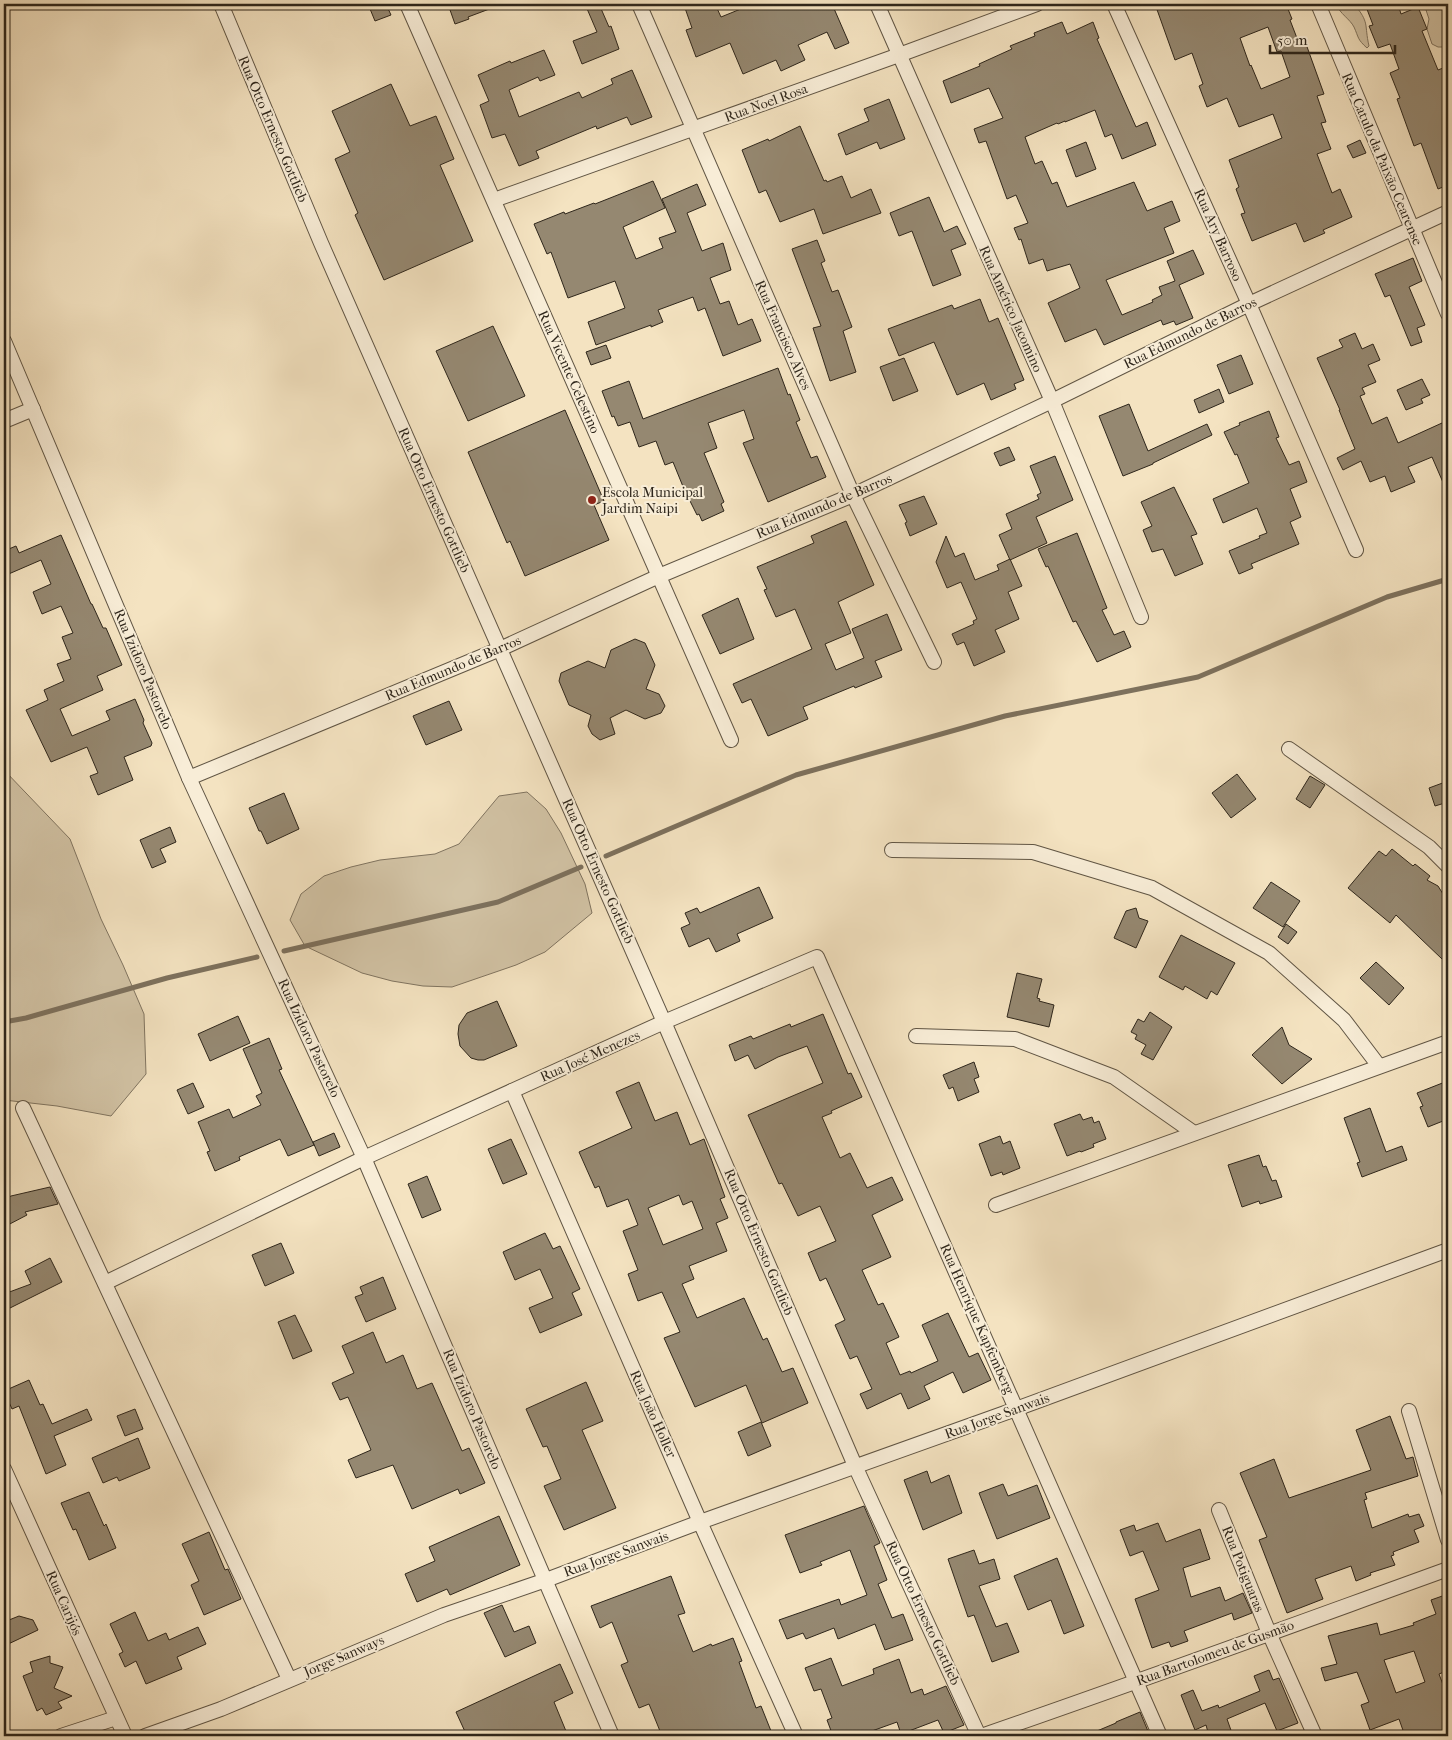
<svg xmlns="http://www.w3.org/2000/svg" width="1452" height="1740" font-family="'IM FELL French Canon',serif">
<rect width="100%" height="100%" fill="#f4e3c1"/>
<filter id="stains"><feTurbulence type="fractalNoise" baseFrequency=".004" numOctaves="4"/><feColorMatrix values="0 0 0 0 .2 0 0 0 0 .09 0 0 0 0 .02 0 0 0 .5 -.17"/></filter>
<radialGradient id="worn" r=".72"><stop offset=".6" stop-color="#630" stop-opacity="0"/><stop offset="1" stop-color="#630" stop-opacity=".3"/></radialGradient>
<g fill="#d2c3a5" stroke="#807460">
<path d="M1336 4H1354C1370 23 1364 24 1369 46L1367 48C1357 39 1359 38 1354 27 1350 19 1340 14 1336 4Z"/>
<polygon points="1421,4 1448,4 1448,42 1445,47 1438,47 1432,44 1427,29 1429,19 1426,10"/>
<polygon points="4,770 70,839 101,919 123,965 144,1014 146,1074 111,1116 57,1106 4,1100"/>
<polygon points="527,792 546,809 561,833 585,884 592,913 545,952 516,965 452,987 423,986 392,981 362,973 305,946 290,920 301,894 324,876 351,867 380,860 435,854 459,844 499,796"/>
</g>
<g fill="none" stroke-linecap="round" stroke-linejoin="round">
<g stroke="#7d715d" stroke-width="5">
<polyline points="606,856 796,775 1005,716 1198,677 1387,597 1448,579"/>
<polyline points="284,951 498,902 581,867"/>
<polyline points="4,1022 26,1018 167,978 257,957"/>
</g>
</g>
<g fill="#958871" stroke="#2e261b" fill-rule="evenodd">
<polygon points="368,4 386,4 391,15 375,21"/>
<polygon points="457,4 499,4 500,5 468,17 469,19 455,24 449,7"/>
<polygon points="585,4 599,4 609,27 611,26 619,49 582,64 573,41 597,32"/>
<polygon points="696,4 715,4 721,17 753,4 832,4 849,43 835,49 827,32 798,45 805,60 781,71 776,60 743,74 730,43 696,57 686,30 692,28 685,8"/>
<path d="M1155 4H1286L1292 19 1290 20 1300 46 1306 44 1324 94 1317 96 1326 122 1321 123 1331 149 1317 154 1332 193 1340 189 1352 217 1323 230 1325 233 1304 242 1296 223 1252 241 1241 214 1245 213 1236 189 1239 187 1229 160 1282 138 1273 114 1239 127 1227 98 1207 107 1199 86 1203 84 1192 53 1175 60ZM1268 27 1277 52 1281 51 1290 77 1261 89 1251 65 1250 66 1240 38Z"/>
<polygon points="1365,4 1398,4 1401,14 1418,7 1427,29 1422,31 1438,70 1448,66 1448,185 1438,189 1421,143 1414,146 1397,99 1400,98 1390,73 1399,69 1390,44 1378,48 1369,26 1373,25"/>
<polygon points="1062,22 1067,34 1093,22 1099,38 1097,39 1136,127 1147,122 1156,145 1122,159 1112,134 1105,137 1095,110 1065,122 1065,121 1058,124 1057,123 1025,137 1035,164 1042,161 1052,184 1057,182 1067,207 1134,182 1147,211 1172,201 1180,221 1164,228 1174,253 1106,280 1122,315 1153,302 1152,300 1162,295 1159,287 1175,281 1167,261 1193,250 1204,274 1179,285 1193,318 1176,325 1174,321 1163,325 1161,320 1104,345 1096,329 1065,342 1048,303 1080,288 1070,264 1047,271 1043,259 1029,264 1021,239 1019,240 1014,228 1028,223 1016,195 1007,199 986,141 979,143 974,129 1003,118 989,88 951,103 943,81 980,66 979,64 1012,49 1010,46 1035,36 1034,33"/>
<polygon points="544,50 555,75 540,81 538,77 509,90 519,117 579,92 582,98 613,84 611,79 632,70 652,117 631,125 627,117 597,129 596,126 536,151 539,158 519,166 505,134 492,138 480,105 489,101 478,75 510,61 511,63"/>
<polygon points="391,84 410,126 436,116 454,159 440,165 473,241 384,280 355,215 358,213 335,159 350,152 332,111"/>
<polygon points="889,99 905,139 880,149 877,142 846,155 838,134 869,121 864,109"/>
<polygon points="800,126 824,181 826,180 827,182 842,176 851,198 871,189 881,213 823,234 814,209 780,222 766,190 759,193 742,150 768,139 769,141"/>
<polygon points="1360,140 1366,153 1353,158 1347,146"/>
<polygon points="1086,142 1096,169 1076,177 1066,150"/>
<polygon points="653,181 665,208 623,227 636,259 663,248 659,238 676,232 662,199 697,184 706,205 687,213 702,251 723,243 731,270 710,278 720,304 729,301 738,325 752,319 761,341 723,356 705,308 698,311 693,297 658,310 663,322 651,327 651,325 596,345 588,322 625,308 615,281 568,298 551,252 547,254 534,224 564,212 565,214 594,203 595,204"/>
<polygon points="929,197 944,232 957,226 966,244 951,250 961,275 933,286 912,231 899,236 890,213"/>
<polygon points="817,240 825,261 821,263 832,292 838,290 852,327 843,331 856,372 830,381 813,328 821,326 792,249"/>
<polygon points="1413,258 1422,281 1409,287 1425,325 1417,328 1422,342 1411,346 1390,295 1385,297 1375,274"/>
<polygon points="980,299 989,322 998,318 1024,380 1014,384 1016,389 991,400 984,383 957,395 934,342 899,356 888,329 952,305 954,309"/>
<polygon points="493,326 525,396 468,421 436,351"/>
<polygon points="1355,333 1362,349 1373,344 1380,360 1368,365 1376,382 1362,388 1365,394 1360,396 1372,424 1387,417 1398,443 1442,423 1448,438 1448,494 1432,457 1408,467 1415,482 1391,492 1385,476 1370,482 1361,461 1343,470 1337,458 1355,449 1339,410 1340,410 1317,358 1343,347 1339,340"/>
<polygon points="606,345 611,358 591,365 586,352"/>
<polygon points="1241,355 1253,384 1229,394 1217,365"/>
<polygon points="904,358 918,391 893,401 880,367"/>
<polygon points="778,368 788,395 790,394 800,420 796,422 811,458 817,456 826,477 768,502 743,443 754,439 744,410 708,423 717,448 704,453 724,502 721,504 724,511 702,521 699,514 697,515 684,489 673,462 665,465 656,441 639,447 630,422 618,426 614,416 612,417 602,391 629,381 643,419"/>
<polygon points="1422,379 1430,395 1421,399 1423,403 1406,410 1397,390"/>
<polygon points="1219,389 1224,402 1199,413 1194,400"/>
<polygon points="1129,404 1148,451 1207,424 1212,435 1153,463 1153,464 1123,476 1099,416"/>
<polygon points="565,410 604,501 594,505 609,540 525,576 510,541 507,543 468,452"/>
<polygon points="1269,411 1279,437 1276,438 1289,465 1299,461 1307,482 1290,489 1301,517 1290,522 1299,544 1251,564 1253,568 1239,574 1229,551 1260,538 1259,536 1267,533 1257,508 1223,523 1213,499 1249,483 1237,454 1235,455 1224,432 1240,425 1239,423"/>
<polygon points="1009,447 1015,460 1000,466 994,453"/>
<polygon points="1055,456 1073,500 1036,517 1047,543 1010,560 999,535 1012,529 1006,514 1039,499 1037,495 1041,493 1030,466"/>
<polygon points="1174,487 1197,534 1191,536 1203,564 1175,576 1163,549 1152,552 1143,530 1152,526 1141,502"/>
<polygon points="924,496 937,524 910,536 905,523 907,522 899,505"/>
<polygon points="846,521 874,585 838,602 851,633 825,644 836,670 864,658 852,629 887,614 902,650 875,661 882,677 855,688 854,686 803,707 808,719 768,736 751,699 742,703 733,684 812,649 795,609 776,617 764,590 767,589 757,567 814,543 811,536"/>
<polygon points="1077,533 1107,608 1102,610 1114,635 1124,631 1131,647 1097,662 1076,621 1073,622 1048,566 1046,567 1038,549"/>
<polygon points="61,535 91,604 92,604 103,628 106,628 122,665 97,676 103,690 60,709 72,736 110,720 106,711 135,699 144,720 143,723 152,743 151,746 124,757 133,780 98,795 90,776 98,773 87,747 51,762 26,710 48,700 44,690 64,681 57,664 71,659 62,637 73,633 61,606 42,614 33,592 51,584 41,560 4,576 4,551 16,546 19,553"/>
<polygon points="946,536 955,557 964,553 975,580 999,570 997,565 1010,559 1022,586 1008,592 1019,619 995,630 1005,652 974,666 964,642 957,645 952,634 974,624 973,621 977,619 961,582 947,588 936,562"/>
<polygon points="738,598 754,639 720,654 702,615"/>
<polygon points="635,639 645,643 655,665 646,689 659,694 665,706 661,713 645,719 626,710 610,718 615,734 600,740 592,734 588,726 591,715 569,705 559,681 561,673 588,661 605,668 611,650"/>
<polygon points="449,701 462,730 426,745 413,716"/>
<polygon points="1237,774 1256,799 1231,818 1212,793"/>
<polygon points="1310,776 1325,785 1310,808 1296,799"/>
<polygon points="1448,781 1448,802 1435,806 1429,788"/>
<polygon points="284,793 299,829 267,844 261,831 259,831 249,808"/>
<polygon points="170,827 176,842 160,849 166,862 152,868 140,840"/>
<polygon points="1392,849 1413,866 1415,864 1430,876 1427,880 1438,886 1448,902 1448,952 1442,959 1396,915 1390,923 1348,888 1379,851 1386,856"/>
<polygon points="1271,882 1300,901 1283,927 1253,908"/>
<polygon points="759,887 773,918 737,934 740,941 716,952 709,938 689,947 681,928 690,924 685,913 697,908 700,913"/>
<polygon points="1136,908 1139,918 1148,921 1136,948 1114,938 1126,911"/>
<polygon points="1286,924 1297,932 1288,944 1278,937"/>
<polygon points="1181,935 1235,963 1217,995 1211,991 1207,999 1185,986 1183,990 1159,977"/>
<polygon points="1376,962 1404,988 1389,1005 1360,978"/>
<polygon points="1017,973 1042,979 1037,998 1040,999 1039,1001 1054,1005 1049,1027 1007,1017"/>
<polygon points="497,1001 517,1046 484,1060 478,1060 471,1058 460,1046 458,1034 459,1025 467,1013"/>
<polygon points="1150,1012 1172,1027 1153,1060 1141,1054 1146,1045 1135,1039 1137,1035 1131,1032 1138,1019 1144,1022"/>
<polygon points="823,1014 848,1074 851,1073 862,1097 831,1111 832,1113 822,1117 840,1158 850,1153 867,1188 892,1177 903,1200 872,1215 891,1257 862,1270 878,1305 883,1303 899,1337 886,1343 900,1375 910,1371 911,1373 938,1361 922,1325 948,1313 969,1357 978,1353 991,1380 963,1393 953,1372 924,1386 930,1399 908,1409 901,1393 867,1409 860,1394 872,1389 857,1356 850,1359 835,1325 845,1320 826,1278 820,1281 808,1253 836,1241 820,1206 798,1216 782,1183 779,1184 748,1115 823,1083 807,1046 778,1057 755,1069 748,1055 735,1061 729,1045 751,1036 753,1039 790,1024 791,1027"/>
<polygon points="238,1016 250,1043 210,1061 198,1034"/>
<polygon points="1282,1027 1289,1045 1312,1059 1282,1084 1252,1055"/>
<polygon points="269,1038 282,1069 279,1070 314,1145 288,1156 280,1139 239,1157 240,1160 215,1171 207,1152 210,1151 198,1122 229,1109 233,1118 261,1105 256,1096 262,1093 243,1049"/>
<polygon points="974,1062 979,1077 974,1079 979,1092 958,1101 953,1087 949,1089 943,1075"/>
<path d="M639 1082 655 1121 677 1112 690 1145 704 1139 725 1197 720 1199 728 1218 716 1223 727 1251 689 1266 694 1279 682 1284 697 1318 744 1298 763 1340 767 1338 782 1372 793 1368 808 1403 762 1423 746 1385 695 1407 664 1338 680 1332 662 1292 638 1301 628 1274 638 1270 623 1231 638 1225 628 1199 607 1207 599 1186 595 1188 579 1152 632 1128 616 1092ZM679 1195 683 1205 692 1201 703 1229 663 1245 648 1208Z"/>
<polygon points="1445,1082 1448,1091 1448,1119 1428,1127 1420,1107 1423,1106 1417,1093"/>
<polygon points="193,1083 204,1107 188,1114 177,1090"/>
<polygon points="1370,1108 1386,1152 1402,1146 1407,1160 1362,1177 1357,1163 1360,1162 1344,1118"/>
<polygon points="1080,1114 1083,1120 1092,1117 1094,1123 1099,1121 1106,1139 1093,1144 1094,1147 1081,1152 1080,1151 1067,1156 1054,1124"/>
<polygon points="334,1133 340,1147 319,1156 313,1142"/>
<polygon points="1000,1136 1003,1144 1010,1141 1020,1168 1003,1175 1002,1172 991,1176 979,1144"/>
<polygon points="511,1139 527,1174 503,1184 488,1149"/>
<polygon points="1259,1155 1263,1167 1266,1166 1272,1181 1276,1180 1282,1197 1260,1204 1259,1201 1242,1207 1228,1165"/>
<polygon points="427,1176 441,1210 422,1218 408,1184"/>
<polygon points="50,1187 58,1204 25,1212 27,1215 4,1227 4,1200 11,1196"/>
<polygon points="545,1233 553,1249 560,1246 580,1289 572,1293 582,1315 540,1333 529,1308 553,1298 540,1269 515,1280 503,1252"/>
<polygon points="281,1243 294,1273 265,1286 252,1255"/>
<polygon points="50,1258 62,1282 4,1311 4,1294 31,1284 25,1271"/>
<polygon points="383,1277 396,1309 366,1322 355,1297 363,1294 360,1287"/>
<polygon points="295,1315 312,1351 293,1359 278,1322"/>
<polygon points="373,1332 386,1363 403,1355 417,1389 432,1383 462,1451 469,1448 485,1483 460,1494 458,1489 412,1509 393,1465 356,1478 348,1460 371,1450 348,1397 340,1400 332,1383 354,1373 342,1346"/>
<polygon points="29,1380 40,1405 43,1404 52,1424 87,1409 92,1420 54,1436 66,1465 46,1474 19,1406 12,1409 4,1391"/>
<polygon points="586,1382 603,1421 582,1430 616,1508 564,1530 544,1486 561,1479 547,1446 543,1447 526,1409"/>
<polygon points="135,1409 143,1429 125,1436 117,1416"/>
<polygon points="1390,1416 1406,1459 1413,1457 1418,1476 1365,1493 1367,1499 1364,1500 1372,1528 1408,1514 1409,1517 1419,1514 1424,1526 1414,1530 1419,1542 1393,1552 1394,1555 1391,1556 1395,1565 1370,1573 1371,1575 1356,1581 1351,1566 1315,1579 1323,1599 1287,1613 1259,1540 1267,1537 1240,1473 1274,1459 1289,1498 1371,1470 1356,1430"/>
<polygon points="761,1422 771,1446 748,1456 738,1432"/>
<polygon points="138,1438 150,1468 119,1481 117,1477 103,1483 92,1458"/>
<polygon points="927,1471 931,1483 949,1475 962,1513 923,1530 904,1480"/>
<polygon points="1003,1484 1008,1496 1037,1485 1050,1518 997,1539 979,1493"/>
<polygon points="89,1492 104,1526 106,1524 116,1548 89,1560 76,1529 73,1530 61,1503"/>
<polygon points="864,1506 880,1543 874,1546 887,1580 878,1584 892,1618 903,1614 913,1640 885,1650 875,1624 838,1639 834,1628 806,1639 803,1633 787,1639 779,1620 839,1599 841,1605 867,1595 850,1550 820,1562 822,1565 800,1573 785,1535"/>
<polygon points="499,1516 520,1565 450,1595 447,1589 417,1602 405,1574 435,1561 429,1547"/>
<polygon points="1158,1523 1166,1542 1200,1529 1210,1559 1183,1568 1191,1597 1220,1587 1225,1601 1243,1593 1252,1613 1234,1620 1232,1613 1184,1631 1188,1641 1171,1647 1169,1642 1152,1648 1135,1599 1159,1590 1143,1551 1130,1556 1120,1530 1134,1525 1136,1531"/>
<polygon points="209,1532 225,1570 228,1569 241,1599 204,1615 191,1585 199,1581 182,1544"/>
<polygon points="974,1550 979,1564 994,1559 1000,1579 979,1586 996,1627 1007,1623 1019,1652 992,1662 974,1615 968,1617 948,1559"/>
<polygon points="1057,1558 1084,1626 1064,1634 1051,1600 1028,1610 1014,1576"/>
<polygon points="671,1576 685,1613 678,1615 693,1652 711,1644 712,1646 733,1638 742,1661 739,1662 756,1708 761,1706 773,1736 662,1736 649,1704 639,1708 621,1665 628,1662 612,1622 600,1628 591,1606"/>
<path d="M1448 1594V1667L1443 1669 1444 1672 1439 1674 1448 1698V1736H1405L1399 1719 1370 1730 1361 1705 1369 1702 1357 1672 1325 1681 1321 1668 1337 1664 1328 1636 1377 1623 1380 1635 1414 1625 1413 1623 1436 1614 1431 1600ZM1414 1651 1425 1682 1396 1693 1384 1660Z"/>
<polygon points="502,1605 514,1632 529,1626 536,1643 505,1657 484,1613"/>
<polygon points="135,1612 148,1641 166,1633 169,1640 198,1627 206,1644 177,1657 182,1669 146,1684 136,1661 125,1667 119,1654 123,1652 110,1624"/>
<polygon points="19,1616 33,1620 38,1630 4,1646 4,1622"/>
<polygon points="50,1656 50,1663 63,1667 54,1688 72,1696 58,1702 62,1708 46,1715 42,1708 37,1711 23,1676 33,1672 30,1662"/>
<polygon points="831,1658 842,1686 874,1674 873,1669 899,1659 911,1693 922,1689 924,1695 946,1686 964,1725 944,1733 938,1720 901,1734 897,1722 858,1736 833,1736 827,1720 832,1718 821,1689 814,1691 805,1668"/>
<polygon points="560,1664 573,1693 554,1702 568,1736 467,1736 456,1712"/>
<polygon points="1269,1670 1273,1680 1279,1678 1298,1723 1277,1731 1265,1703 1227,1719 1233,1736 1209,1736 1206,1725 1195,1730 1181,1695 1193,1690 1202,1711 1218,1705 1219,1708 1260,1691 1254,1676"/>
<polygon points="1140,1712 1150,1736 1085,1736 1116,1723 1116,1722"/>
</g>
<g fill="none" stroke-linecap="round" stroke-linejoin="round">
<g stroke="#605544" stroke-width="16">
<g id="street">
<polyline points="221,4 321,243 664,1022 856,1468 979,1736"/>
<polyline points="407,4 731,740"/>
<polyline points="639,4 853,495 934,662"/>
<polyline points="877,4 1052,401 1141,617"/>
<polyline points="1114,4 1249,304 1356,550"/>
<polyline points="1318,4 1448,314"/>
<polyline points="494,200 899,55 1037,4"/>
<polyline points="4,341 189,778 364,1158 612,1736"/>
<polyline points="4,421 33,409"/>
<polyline points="1289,749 1429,847 1448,866"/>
<polyline points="189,778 500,649 659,576 853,495 1052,401 1249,304 1448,212"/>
<polyline points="892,850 1033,852 1152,888 1269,953 1344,1020 1379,1066"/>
<polyline points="916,1036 1015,1039 1114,1077 1194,1133"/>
<polyline points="512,1091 700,1522 796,1736"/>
<polyline points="23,1108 289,1679"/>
<polyline points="996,1205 1448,1042"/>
<polyline points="105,1283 364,1158 664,1022 817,957 1160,1736"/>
<polyline points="1409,1411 1448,1540"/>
<polyline points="4,1469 125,1736"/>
<polyline points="1219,1510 1269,1633 1315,1736"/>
<polyline points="61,1736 116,1718"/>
<polyline points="145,1736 221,1709 444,1615 546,1580 700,1522 1016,1409 1448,1250"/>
<path d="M981 1736C1138 1682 1293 1625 1448 1569"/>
</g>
</g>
<use href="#street" stroke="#f8edd7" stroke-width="14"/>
</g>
<circle fill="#8f2418" stroke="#f8edd7" stroke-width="2" cx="592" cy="500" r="5"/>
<g text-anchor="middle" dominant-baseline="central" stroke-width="4" stroke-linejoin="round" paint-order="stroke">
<g font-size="14" fill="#2e261b" stroke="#f8edd7">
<text transform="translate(766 103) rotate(-20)">Rua Noel Rosa</text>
<text transform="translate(273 129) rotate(67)">Rua Otto Ernesto Gottlieb</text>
<text transform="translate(1382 159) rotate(67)">Rua Catulo da Paixão Cearense</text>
<text transform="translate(1218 235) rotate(66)">Rua Ary Barroso</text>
<text transform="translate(1011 309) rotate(66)">Rua Américo Jacomino</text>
<text transform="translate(1190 333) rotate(-26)">Rua Edmundo de Barros</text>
<text transform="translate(783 335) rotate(66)">Rua Francisco Alves</text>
<text transform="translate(569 372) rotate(66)">Rua Vicente Celestino</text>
<text transform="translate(434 500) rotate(66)">Rua Otto Ernesto Gottlieb</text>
<text transform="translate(824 506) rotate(-23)">Rua Edmundo de Barros</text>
<text transform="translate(453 668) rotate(-23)">Rua Edmundo de Barros</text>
<text transform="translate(143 669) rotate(67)">Rua Izidoro Pastorelo</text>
<text transform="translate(598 871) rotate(66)">Rua Otto Ernesto Gottlieb</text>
<text transform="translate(309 1038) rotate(65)">Rua Izidoro Pastorelo</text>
<text transform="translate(590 1056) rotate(-24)">Rua José Menezes</text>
<text transform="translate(759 1242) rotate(67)">Rua Otto Ernesto Gottlieb</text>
<text transform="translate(977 1319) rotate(66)">Rua Henrique Kapfemberg</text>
<text transform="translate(472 1409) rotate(67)">Rua Izidoro Pastorelo</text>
<text transform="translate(653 1414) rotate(66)">Rua João Holler</text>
<text transform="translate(997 1416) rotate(-20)">Rua Jorge Sanwais</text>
<text transform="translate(616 1554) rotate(-20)">Rua Jorge Sanwais</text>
<text transform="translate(1243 1569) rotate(68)">Rua Potiguaras</text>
<text transform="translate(64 1603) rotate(66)">Rua Carijós</text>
<text transform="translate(923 1613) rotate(65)">Rua Otto Ernesto Gottlieb</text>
<text transform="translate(1215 1653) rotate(-20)">Rua Bartolomeu de Gusmão</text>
<text transform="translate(344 1656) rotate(-23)">Jorge Sanways</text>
</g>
<g font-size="14" fill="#2e261b" stroke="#f8edd7" text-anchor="start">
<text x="602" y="492">Escola Municipal<tspan x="602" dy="16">Jardim Naipi</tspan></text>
</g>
</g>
<rect width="1452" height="1740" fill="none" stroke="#f4e3c1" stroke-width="20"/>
<rect x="5" y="5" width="1442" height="1730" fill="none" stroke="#2e261b" stroke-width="2.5"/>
<rect x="10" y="10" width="1432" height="1720" fill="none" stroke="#2e261b"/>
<path d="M1270 45v8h125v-8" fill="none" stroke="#2e261b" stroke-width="2.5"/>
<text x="1277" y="45" font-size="15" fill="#2e261b" stroke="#f8edd7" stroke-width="4" paint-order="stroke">50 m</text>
<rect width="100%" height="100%" filter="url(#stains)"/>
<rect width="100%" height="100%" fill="url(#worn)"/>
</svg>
